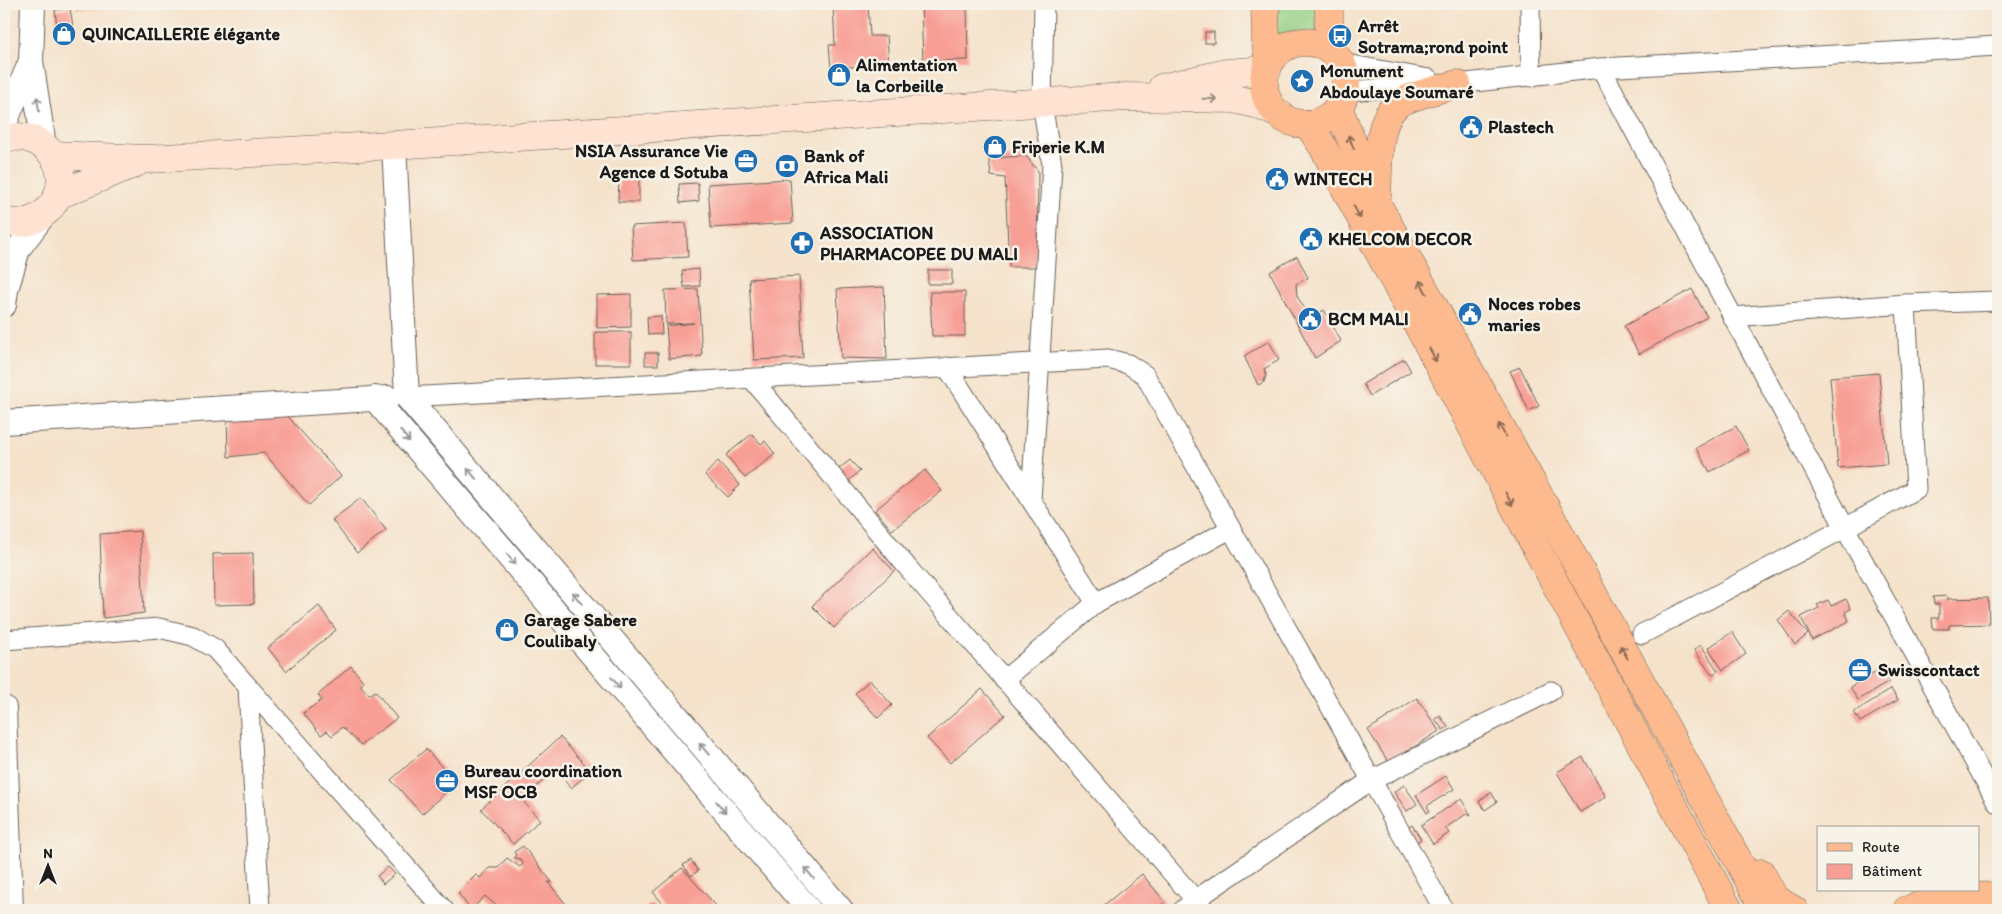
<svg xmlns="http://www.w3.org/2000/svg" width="2002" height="914" font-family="Itim,sans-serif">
<rect width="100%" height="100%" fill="#f7f3e8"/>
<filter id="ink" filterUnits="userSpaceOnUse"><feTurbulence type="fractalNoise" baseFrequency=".02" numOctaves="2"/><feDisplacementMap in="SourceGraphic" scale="10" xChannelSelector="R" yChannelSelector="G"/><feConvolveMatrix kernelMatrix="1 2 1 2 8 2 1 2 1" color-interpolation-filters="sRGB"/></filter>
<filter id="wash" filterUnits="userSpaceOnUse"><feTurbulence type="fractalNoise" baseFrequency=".0096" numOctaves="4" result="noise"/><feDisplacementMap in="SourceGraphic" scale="20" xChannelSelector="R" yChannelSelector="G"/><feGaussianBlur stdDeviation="1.12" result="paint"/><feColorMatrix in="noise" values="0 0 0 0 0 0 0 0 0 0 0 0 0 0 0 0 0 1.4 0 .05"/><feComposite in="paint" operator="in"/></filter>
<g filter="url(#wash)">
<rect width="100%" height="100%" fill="#f5e2cb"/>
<polygon fill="#92ce82" stroke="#57754f" points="1274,4 1317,4 1316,32 1291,32 1273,40"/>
<g id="blocks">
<g fill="#f89f95">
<polygon points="77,4 112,4 112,8 76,9"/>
<rect x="122" y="4" width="46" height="3"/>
<polygon points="833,4 868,4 870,36 887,36 889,65 831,68 829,45 835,45"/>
<polygon points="921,4 967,4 968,60 923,61"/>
<polygon points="70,8 73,26 57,28 55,10"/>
<rect x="1205" y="32" width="9" height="11"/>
<polygon points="1026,156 1038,171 1037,267 1009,267 1005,178 991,176 989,158"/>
<polygon points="619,177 639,178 639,202 618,202"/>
<polygon points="790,179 793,223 711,228 708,184"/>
<polygon points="698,183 699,201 680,203 679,184"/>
<polygon points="686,223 688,257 633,260 631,226"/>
<polygon points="1297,256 1308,278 1296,284 1297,296 1311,319 1324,310 1341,341 1315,358 1270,272"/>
<polygon points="699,269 700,286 684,287 682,271"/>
<rect x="928" y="270" width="24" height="14"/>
<polygon points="799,276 803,358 754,360 749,279"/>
<polygon points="884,287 887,359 841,358 837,289"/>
<polygon points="698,289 702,356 669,359 666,326 694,323 666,324 665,290"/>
<polygon points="1692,289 1707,317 1639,354 1624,326"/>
<polygon points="930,292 965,292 965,336 932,336"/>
<polygon points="631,294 631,327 597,328 597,295"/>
<polygon points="661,316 662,334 648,335 647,317"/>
<rect x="595" y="332" width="36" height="32"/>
<polygon points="1269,341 1279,360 1264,369 1266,375 1264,382 1258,385 1244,356"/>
<rect x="645" y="353" width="13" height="12"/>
<polygon points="1404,359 1411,371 1370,396 1363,384"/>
<polygon points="1520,367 1539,406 1529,411 1510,371"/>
<polygon points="1879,373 1887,464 1838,468 1830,377"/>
<polygon points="282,410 341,476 309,505 264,453 228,457 227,414"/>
<polygon points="1736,426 1749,450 1710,472 1696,448"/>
<polygon points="752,434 761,444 765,441 775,454 745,478 726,455"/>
<polygon points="850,460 860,471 846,483 836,471"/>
<polygon points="718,461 740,485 728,497 705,475"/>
<polygon points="925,470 942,491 892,530 875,510"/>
<polygon points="361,498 386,530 357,553 332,520"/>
<polygon points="140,531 144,613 103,618 100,534"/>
<polygon points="872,548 894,571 834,628 812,606"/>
<polygon points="253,553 254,604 214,605 213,554"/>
<polygon points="1947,596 1947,599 1988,598 1989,624 1949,625 1949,629 1933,629 1932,618 1939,618 1939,604 1934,604 1933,597"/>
<polygon points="1846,599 1851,609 1845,612 1849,621 1812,640 1801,617 1819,608 1817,605 1828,600 1831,606"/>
<polygon points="319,606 336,630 286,671 268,648"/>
<polygon points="1789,611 1808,634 1795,645 1778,620"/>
<polygon points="1732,632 1746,654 1723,670 1708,648"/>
<polygon points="1701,645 1718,671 1712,675 1694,650"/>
<polygon points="351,666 363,681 361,686 369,695 375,691 397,718 361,745 342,727 332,736 327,731 321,735 303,713 322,700 318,695"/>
<polygon points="1881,669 1889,682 1858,700 1850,687"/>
<polygon points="870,680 892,705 878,718 855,693"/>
<polygon points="982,689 1005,715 950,763 927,738"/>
<polygon points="1891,689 1898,700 1860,722 1854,712"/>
<polygon points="1417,698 1439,731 1389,763 1368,730"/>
<polygon points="1440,716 1448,727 1443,730 1435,719"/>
<polygon points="560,737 591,771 571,788 555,770 522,800 540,820 513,844 481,809"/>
<polygon points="426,749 456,783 422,814 391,780"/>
<polygon points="1583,757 1606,797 1580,812 1557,772"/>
<polygon points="1446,776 1454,789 1427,806 1430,811 1427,813 1416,795"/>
<polygon points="1404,785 1417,804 1407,811 1394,792"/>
<polygon points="1491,792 1497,802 1485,810 1479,801"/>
<polygon points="1461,799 1471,815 1470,816 1468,813 1445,828 1449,833 1433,844 1421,825"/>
<polygon points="1412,825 1421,839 1412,845 1403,831"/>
<polygon points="523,846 552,882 548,882 566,904 559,910 495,910 498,907 485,896 471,910 458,893 476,875 480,878 489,868 498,868 507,858 520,867 523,864 520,859 514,858 516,855 514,852"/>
<polygon points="691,860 698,871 691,876 683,865"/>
<polygon points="388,867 395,874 383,884 377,876"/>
<polygon points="682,868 720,910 668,910 653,892"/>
<polygon points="1142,874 1165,902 1154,910 1098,910"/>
<polygon points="652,903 658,910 644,910"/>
</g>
</g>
</g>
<g filter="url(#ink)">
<use href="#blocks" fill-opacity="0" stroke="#686159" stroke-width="1"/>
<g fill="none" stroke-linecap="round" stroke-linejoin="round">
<g stroke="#686159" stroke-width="21">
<g id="minor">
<polyline points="1530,4 1531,77"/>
<polyline points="1341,63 1429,79"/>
<polyline points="1601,68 1845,528 1998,804"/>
<polyline points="1345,91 1457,84 1601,68 1998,46"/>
<polyline points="1732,317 1906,304 1998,301"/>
<polyline points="947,367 1096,603"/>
<polyline points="752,379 908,568 1204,910"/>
<polyline points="407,397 1108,359 1128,364 1145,375 1444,910"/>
<polyline points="1031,500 1052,165 1042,102 1044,4"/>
<polyline points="1642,634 1845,528 1916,489 1906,304"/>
<polyline points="4,640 159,628 193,636 215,649 444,910"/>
<polyline points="1004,680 1096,603 1230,529"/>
<polyline points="248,687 260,910"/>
<polyline points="1183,910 1195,900 1370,781 1551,691"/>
</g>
</g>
<g stroke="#686159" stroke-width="26">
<g id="tertiary">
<polyline points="33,4 31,61 44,146"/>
<polyline points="4,125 31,61"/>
<polyline points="394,145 407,397 841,910"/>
<polyline points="4,305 6,290 18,249 46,212"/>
<polyline points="374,398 809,910"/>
<polyline points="4,422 388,398"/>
<polyline points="4,708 11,910"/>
</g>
</g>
<g stroke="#686159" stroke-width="29">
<g id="secondary">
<polyline points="1162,88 1227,73 1267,70"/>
<path d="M4 139C16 135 30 137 41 144 83 173 52 234 4 221"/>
<polyline points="53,155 147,159 394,145 1126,97 1234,99 1256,104 1281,115"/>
<polyline points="58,195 136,163"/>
</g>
</g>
<g stroke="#686159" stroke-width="29">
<g id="primary">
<polyline points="1265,4 1266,43 1269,64"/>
<circle cx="1305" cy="83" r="41"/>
<polyline points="1329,50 1329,4"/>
<polyline points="1338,107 1376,202 1577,564 1765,910"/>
<polyline points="1308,124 1323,147 1729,910"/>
<path d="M1377 196C1379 170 1375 120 1398 104 1411 95 1442 89 1457 84"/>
<polyline points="1761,873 1775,899 1794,910"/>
<path d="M1907 910C1937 899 1966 896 1998 896"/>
</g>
</g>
<use href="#minor" stroke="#fff" stroke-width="19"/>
<use href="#tertiary" stroke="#fff" stroke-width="24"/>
<use href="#secondary" stroke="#fee3d2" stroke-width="28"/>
<use href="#primary" stroke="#fcba8e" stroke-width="28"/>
</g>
<defs><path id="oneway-shaft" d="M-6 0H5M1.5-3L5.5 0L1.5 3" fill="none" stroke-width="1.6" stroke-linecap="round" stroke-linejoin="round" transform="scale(1.25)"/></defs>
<use stroke="#988980" href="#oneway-shaft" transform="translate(1210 99) rotate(2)"/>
<g stroke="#999">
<use href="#oneway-shaft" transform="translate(38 104) rotate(-99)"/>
<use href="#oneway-shaft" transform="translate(405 436) rotate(50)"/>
<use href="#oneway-shaft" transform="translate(472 474) rotate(-130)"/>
<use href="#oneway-shaft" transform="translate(511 559) rotate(50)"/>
<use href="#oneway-shaft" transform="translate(577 598) rotate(-130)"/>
<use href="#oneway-shaft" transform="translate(616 683) rotate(50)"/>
<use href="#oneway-shaft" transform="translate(704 749) rotate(-130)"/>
<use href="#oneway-shaft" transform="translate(721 807) rotate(50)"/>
<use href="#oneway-shaft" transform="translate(809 873) rotate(-130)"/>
</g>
<g stroke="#8c6b55">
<use href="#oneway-shaft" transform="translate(1351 142) rotate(-112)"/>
<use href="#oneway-shaft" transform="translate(1357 212) rotate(62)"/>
<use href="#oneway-shaft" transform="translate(1423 287) rotate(-119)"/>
<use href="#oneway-shaft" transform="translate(1433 355) rotate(62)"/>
<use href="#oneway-shaft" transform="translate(1502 430) rotate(-119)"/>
<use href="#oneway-shaft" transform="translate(1509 499) rotate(62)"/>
<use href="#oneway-shaft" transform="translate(1624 652) rotate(-118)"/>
</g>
</g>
<defs>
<g id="shop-disc" transform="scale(1.25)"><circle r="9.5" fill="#1f6fb2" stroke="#f7f3e8"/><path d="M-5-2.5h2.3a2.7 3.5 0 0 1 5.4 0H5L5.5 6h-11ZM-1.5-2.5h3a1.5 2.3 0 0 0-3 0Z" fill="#fff"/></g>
<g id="bus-disc" transform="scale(1.25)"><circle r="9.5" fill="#1f6fb2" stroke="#f7f3e8"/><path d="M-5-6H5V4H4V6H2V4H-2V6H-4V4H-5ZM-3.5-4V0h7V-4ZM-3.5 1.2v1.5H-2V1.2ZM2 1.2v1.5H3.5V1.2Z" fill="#fff"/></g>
<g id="sight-disc" transform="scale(1.25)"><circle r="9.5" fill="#1f6fb2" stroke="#f7f3e8"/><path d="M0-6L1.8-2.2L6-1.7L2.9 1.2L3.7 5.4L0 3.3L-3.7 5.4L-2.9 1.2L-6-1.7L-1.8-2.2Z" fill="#fff"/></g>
<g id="civic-disc" transform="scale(1.25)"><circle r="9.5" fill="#1f6fb2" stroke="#f7f3e8"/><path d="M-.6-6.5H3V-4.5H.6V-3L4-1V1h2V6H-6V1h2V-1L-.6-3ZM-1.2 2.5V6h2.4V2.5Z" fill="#fff"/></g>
<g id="office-disc" transform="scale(1.25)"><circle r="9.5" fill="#1f6fb2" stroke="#f7f3e8"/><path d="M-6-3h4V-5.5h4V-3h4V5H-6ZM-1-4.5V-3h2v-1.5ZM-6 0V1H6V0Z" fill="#fff"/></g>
<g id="bank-disc" transform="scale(1.25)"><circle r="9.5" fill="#1f6fb2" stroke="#f7f3e8"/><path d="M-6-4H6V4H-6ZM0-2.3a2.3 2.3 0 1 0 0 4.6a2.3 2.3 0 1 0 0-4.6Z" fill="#fff"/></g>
<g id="pharmacy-disc" transform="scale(1.25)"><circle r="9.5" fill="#1f6fb2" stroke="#f7f3e8"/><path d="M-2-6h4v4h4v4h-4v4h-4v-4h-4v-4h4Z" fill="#fff"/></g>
</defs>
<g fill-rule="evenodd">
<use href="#shop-disc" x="64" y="34"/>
<use href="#bus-disc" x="1340" y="36"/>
<use href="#shop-disc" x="839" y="75"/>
<use href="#sight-disc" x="1302" y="81"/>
<use href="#civic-disc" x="1471" y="127"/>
<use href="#shop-disc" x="995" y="147"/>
<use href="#office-disc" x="746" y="161"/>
<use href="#bank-disc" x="787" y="166"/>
<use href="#civic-disc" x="1277" y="179"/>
<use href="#civic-disc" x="1311" y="239"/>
<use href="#pharmacy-disc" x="802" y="243"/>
<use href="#civic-disc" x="1470" y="314"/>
<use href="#civic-disc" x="1310" y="319"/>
<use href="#shop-disc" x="507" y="630"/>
<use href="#office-disc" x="1860" y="670"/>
<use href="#office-disc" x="447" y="781"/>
</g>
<g text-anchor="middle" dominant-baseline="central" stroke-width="5" stroke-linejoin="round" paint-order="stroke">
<g font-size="18" font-weight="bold" fill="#1c1c1c" stroke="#f7f3e8" text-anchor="start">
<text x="1358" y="26">Arrêt<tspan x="1358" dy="21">Sotrama;rond point</tspan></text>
<text x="82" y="34">QUINCAILLERIE élégante</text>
<text x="856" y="65">Alimentation<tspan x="856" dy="21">la Corbeille</tspan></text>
<text x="1320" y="71">Monument<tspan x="1320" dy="21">Abdoulaye Soumaré</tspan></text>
<text x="1488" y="127">Plastech</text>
<text x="1012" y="147">Friperie K.M</text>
<text x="728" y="151" text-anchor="end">NSIA Assurance Vie<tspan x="728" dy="21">Agence d Sotuba</tspan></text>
<text x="804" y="156">Bank of<tspan x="804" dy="21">Africa Mali</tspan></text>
<text x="1294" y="179">WINTECH</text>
<text x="820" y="233">ASSOCIATION<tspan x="820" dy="21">PHARMACOPEE DU MALI</tspan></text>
<text x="1328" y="239">KHELCOM DECOR</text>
<text x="1488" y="304">Noces robes<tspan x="1488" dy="21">maries</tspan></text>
<text x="1328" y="319">BCM MALI</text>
<text x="524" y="620">Garage Sabere<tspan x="524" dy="21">Coulibaly</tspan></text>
<text x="1878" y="670">Swisscontact</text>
<text x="464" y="771">Bureau coordination<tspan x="464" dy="21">MSF OCB</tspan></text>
</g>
</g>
<rect width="2002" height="914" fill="none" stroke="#f7f3e8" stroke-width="20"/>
<rect x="1817" y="826" width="162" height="65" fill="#f7f3e8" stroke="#9f9d96"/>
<rect x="1827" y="843" width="25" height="8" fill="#fcba8e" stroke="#9f9d96"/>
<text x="1862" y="852" font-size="15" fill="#1c1c1c">Route</text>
<rect x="1827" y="864" width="25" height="15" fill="#f89f95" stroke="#9f9d96"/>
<text x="1862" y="876" font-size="15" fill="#1c1c1c">Bâtiment</text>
<g transform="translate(48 866)" stroke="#f7f3e8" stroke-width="4" paint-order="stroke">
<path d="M0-4L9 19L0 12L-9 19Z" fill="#1c1c1c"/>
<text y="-8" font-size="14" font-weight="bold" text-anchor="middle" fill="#1c1c1c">N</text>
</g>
</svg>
